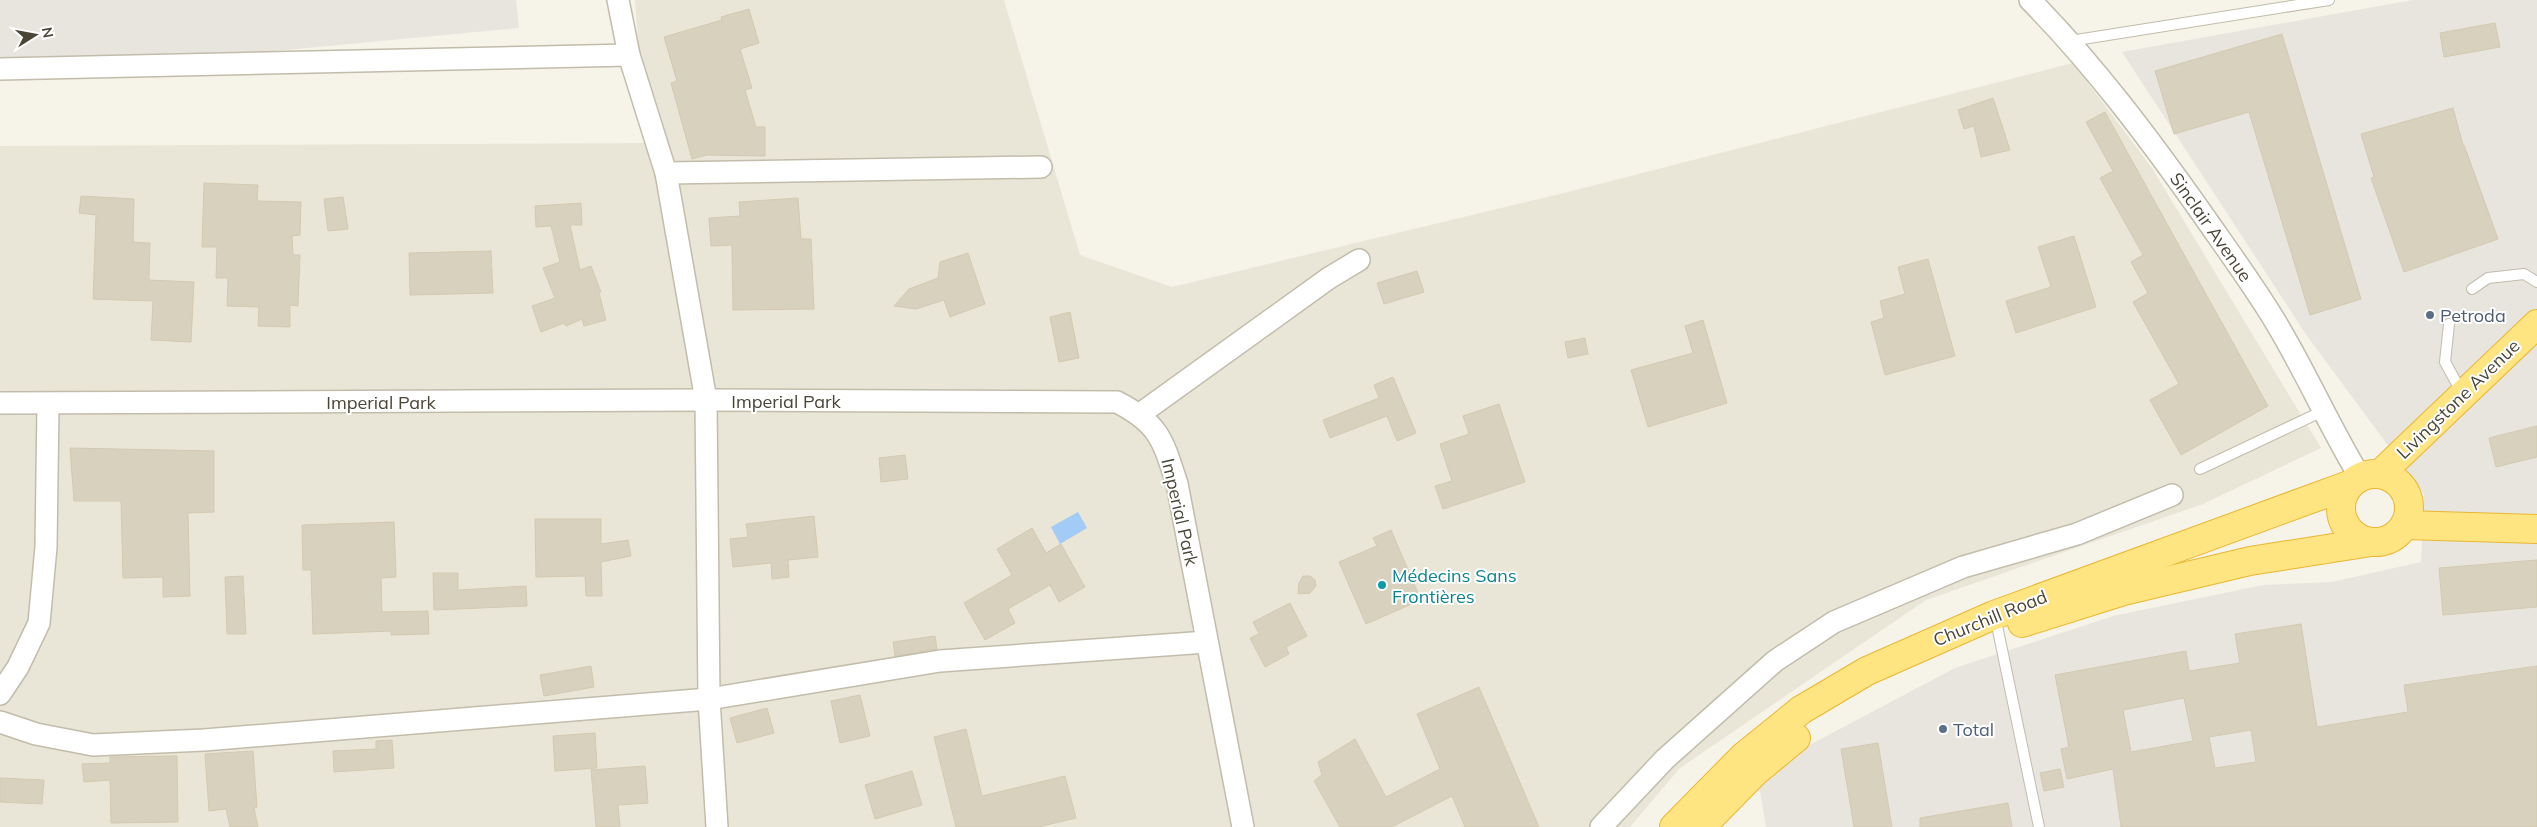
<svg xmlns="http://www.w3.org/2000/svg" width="2537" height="827" font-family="Mulish,sans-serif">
<rect width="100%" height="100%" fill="#f6f3e9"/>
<polygon fill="#eae6d7" points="635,0 1004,0 1080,255 1172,287 1568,192 2073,63 2152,168 2321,448 2203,504 1926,600 1680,768 1630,827 0,827 0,146 646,143"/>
<g fill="#e8e5de">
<polygon points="0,0 516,0 519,28 0,77"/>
<polygon points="2413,0 2537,0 2537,827 1766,827 1757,773 1955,668 2113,616 2263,585 2332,582 2421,562 2424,494 2307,336 2122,52"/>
</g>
<polygon fill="#a2cbf6" points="1078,512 1087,528 1060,544 1051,527"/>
<g fill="#d8d1be" stroke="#d4c9b0" fill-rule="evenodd">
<polygon points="749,9 759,43 740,49 752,88 745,90 756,127 765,127 765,156 707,155 692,159 671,83 677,81 664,37 722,20 721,17"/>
<polygon points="2495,23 2500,47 2444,57 2440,33"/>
<polygon points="2282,34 2361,299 2310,315 2249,112 2174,134 2155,71"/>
<polygon points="1993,98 2010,150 1981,157 1974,126 1964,129 1958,110"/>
<polygon points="2453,108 2463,145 2464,145 2498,239 2404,272 2371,178 2374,177 2361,134"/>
<polygon points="2105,112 2268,406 2181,455 2150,400 2179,384 2133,302 2148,293 2131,262 2143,255 2100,178 2113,171 2086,122"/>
<polygon points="204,183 258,185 257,201 301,202 300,235 292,236 293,255 300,255 298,306 290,305 290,327 258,326 259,307 227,306 228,278 216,278 217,247 202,247"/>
<polygon points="81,196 134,199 133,242 150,243 149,280 194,282 191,342 151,340 153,301 93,299 96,215 79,213"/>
<polygon points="343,197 348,229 328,231 324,199"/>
<polygon points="798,198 801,239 811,239 814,309 733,310 732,245 711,246 709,218 740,216 739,202"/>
<polygon points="581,203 582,225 570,225 580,270 591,266 601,292 599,293 606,320 584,326 582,319 566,326 564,323 541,332 532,306 555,298 543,268 560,262 551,226 536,227 535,206"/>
<polygon points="2074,236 2096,307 2016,333 2006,301 2051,287 2038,247"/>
<polygon points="491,251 493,293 410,295 409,253"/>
<polygon points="968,253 985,304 950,317 944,300 916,309 894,306 909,289 938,278 940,262"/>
<polygon points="1928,259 1955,356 1885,375 1871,322 1884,318 1880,301 1905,294 1898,267"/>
<polygon points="1417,271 1424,292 1384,304 1377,283"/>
<polygon points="1070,312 1079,358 1059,362 1050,317"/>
<polygon points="1703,320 1727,403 1648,427 1631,370 1693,353 1685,326"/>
<polygon points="1585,338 1588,354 1568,358 1565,342"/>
<polygon points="1393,377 1416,433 1397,441 1387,416 1330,438 1323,420 1379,398 1374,385"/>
<polygon points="1499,404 1525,482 1443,509 1435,486 1452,481 1440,444 1469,434 1463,416"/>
<polygon points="2537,426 2537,457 2496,467 2489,438"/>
<polygon points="70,448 214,451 214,512 188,513 190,596 163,597 163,577 123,578 121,501 74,501"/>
<polygon points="905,455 908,479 881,482 879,458"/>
<polygon points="814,516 818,557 788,560 789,577 772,579 771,563 733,567 730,539 748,537 746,524"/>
<polygon points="535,519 601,519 601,544 628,540 631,556 601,562 602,596 586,596 585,576 536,577"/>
<polygon points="394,522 396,577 381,578 382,612 428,611 429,634 391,635 391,631 313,634 311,570 303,570 302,525"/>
<polygon points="1032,528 1046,553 1061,544 1085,587 1059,602 1050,585 1008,609 1015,623 985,640 964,603 1012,575 997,549"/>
<polygon points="1391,530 1421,600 1366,624 1339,562 1377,546 1373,538"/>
<polygon points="2537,560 2537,607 2443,615 2439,568"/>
<polygon points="433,573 458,573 458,590 526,586 527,606 434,610"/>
<polygon points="243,576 246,634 227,634 225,577"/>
<polygon points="1303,576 1310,576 1315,580 1316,586 1310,593 1298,594 1299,583"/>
<polygon points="1290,603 1307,636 1286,647 1289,654 1265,667 1250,638 1259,634 1253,622"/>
<path d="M2301 624 2317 727 2408 712 2404 685 2537 666V827H2121L2113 769 2067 779 2061 749 2069 747 2055 675 2186 651 2189 671 2240 663 2235 634ZM2184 698 2193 741 2131 752 2123 710ZM2251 730 2256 762 2215 768 2209 737Z"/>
<polygon points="935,636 937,649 895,656 893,642"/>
<polygon points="591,666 594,687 544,696 540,675"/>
<polygon points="1479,687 1539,827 1465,827 1452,796 1392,827 1340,827 1314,781 1322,775 1318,762 1355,739 1386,797 1440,769 1417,714"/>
<polygon points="860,695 870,736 840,743 831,701"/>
<polygon points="767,708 774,733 737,743 730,718"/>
<polygon points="966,729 982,796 1065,776 1076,818 1038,827 956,827 934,737"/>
<polygon points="595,733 597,768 555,771 553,736"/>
<polygon points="392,740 394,768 334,772 333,751 376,749 376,741"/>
<polygon points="1878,743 1892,827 1854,827 1841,749"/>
<polygon points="253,751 257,807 254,808 258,827 230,827 226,809 209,811 205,754"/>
<polygon points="177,756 178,822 111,823 110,780 84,782 82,764 110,763 110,757"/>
<polygon points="645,766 648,803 618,805 620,827 596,827 591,770"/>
<polygon points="2060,769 2064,787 2044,791 2040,773"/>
<polygon points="912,771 922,805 875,819 865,785"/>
<polygon points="0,778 44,780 42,804 0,802"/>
<polygon points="2008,803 2012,827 1920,827 1920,818"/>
</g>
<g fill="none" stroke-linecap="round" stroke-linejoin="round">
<g stroke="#c2bcab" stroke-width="12">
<g id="service">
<polyline points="2070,41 2329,0"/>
<polyline points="2472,289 2488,278 2524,274 2537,282"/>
<polyline points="2449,324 2445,362 2462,393"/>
<polyline points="2200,469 2323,411"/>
<polyline points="1995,616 2039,827"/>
</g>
</g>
<g stroke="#c2bcab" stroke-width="24">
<g id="minor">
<polyline points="618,0 629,55 666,173 706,400 709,699 717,827"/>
<path d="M2030 0C2094 65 2148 137 2201 212 2226 248 2252 283 2275 321 2306 372 2329 426 2360 477"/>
<polyline points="0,69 629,55"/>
<polyline points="666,173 1041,167"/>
<path d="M0 403 706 400 1117 402C1160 424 1163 441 1177 484L1243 827"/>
<polyline points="1140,414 1329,278 1359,260"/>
<polyline points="0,694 18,667 39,623 46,547 48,405"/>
<polyline points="0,722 36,734 93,745 204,740 709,699 940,661 1207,642"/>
<polyline points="1601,827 1665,759 1775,661 1834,622 1963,567 2077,534 2172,495"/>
</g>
</g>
<g stroke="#e9b731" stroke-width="30">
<g id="trunk">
<polyline points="2380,474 2537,324"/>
<circle cx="2375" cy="508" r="34"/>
<polyline points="2405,525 2537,529"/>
<polyline points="2022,623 2124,591 2250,561 2371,542"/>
<polyline points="1674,827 1743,757 1801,710 1867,671 1994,615 2349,485"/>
<polyline points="1701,827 1755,772 1796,738"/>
</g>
</g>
<use href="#service" stroke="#fff" stroke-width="10"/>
<use href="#minor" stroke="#fff" stroke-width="21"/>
<use href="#trunk" stroke="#ffe482" stroke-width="28"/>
</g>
<g fill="#5c6f8a" stroke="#fff" stroke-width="2">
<circle cx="2430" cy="315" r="5"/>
<circle cx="1943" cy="729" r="5"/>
</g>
<circle fill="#0f9aa8" stroke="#fff" stroke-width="2" cx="1382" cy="585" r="5"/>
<g text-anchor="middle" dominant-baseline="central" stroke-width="4" stroke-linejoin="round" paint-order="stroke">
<g font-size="18" fill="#4a4537" stroke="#fff">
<text transform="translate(2211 227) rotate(55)">Sinclair Avenue</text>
<text transform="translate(2458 399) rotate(-44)">Livingstone Avenue</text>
<text x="786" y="401">Imperial Park</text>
<text x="381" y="402">Imperial Park</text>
<text transform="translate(1180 512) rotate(77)">Imperial Park</text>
<text transform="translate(1990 618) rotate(-22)">Churchill Road</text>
</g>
<g font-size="18" fill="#4e5e75" stroke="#fff" text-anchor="start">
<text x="2440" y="315">Petroda</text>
<text x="1953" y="729">Total</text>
</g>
<g font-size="18" fill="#0d838f" stroke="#fff" text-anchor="start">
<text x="1392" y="575">Médecins Sans<tspan x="1392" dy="21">Frontières</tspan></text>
</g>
</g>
<g transform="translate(35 35) rotate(79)" stroke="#ffffff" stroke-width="4" paint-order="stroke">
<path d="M0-4L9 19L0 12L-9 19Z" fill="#4a4537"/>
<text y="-8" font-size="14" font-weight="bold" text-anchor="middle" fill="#4a4537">N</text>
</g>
</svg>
